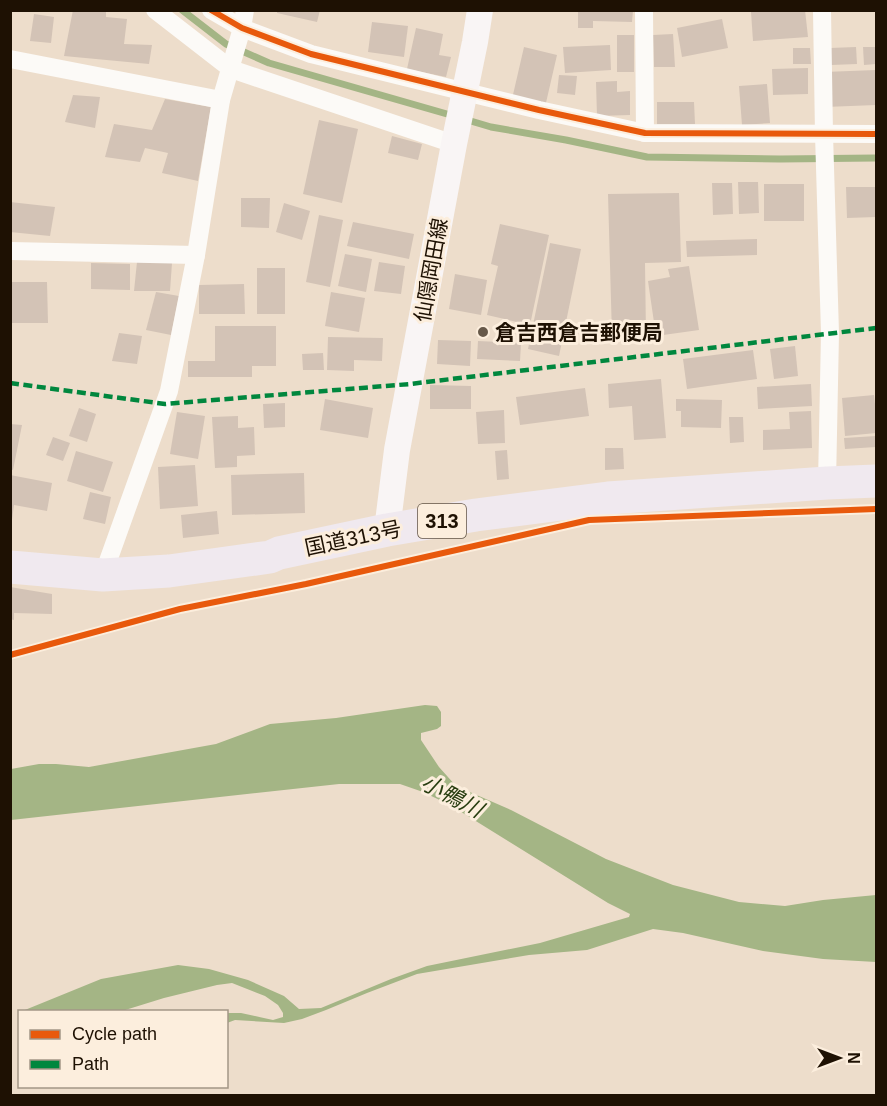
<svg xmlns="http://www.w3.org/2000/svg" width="887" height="1106" font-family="Helvetica,'Noto Sans JP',sans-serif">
<rect width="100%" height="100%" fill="#edddcb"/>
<polygon fill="#a4b585" points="425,705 437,706 441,712 441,726 437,729 421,733 421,740 439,767 456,786 511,810 606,859 673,885 739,902 785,906 823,900 876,895 876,962 823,959 763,951 683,933 653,929 587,950 529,955 417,974 367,993 326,1010 302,1019 284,1023 235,1020 227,1023 227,1013 241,1013 273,1020 283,1017 283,1013 278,1005 265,996 232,983 217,985 164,998 122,1011 20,1012 101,979 178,965 209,969 248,980 284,996 299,1009 321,1008 391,979 427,966 540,943 629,917 630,914 608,903 450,805 423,792 400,784 339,784 11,820 11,769 39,764 56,764 89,767 216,744 270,724 336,718"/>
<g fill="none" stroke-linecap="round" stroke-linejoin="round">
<g stroke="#a4b585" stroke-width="7">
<polyline points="182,10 226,44 269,63 454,116"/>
<polyline points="464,119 491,127 566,140 647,157 780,159 876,158"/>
</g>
</g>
<g fill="#d3c3b6">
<polygon points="73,10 106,10 106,17 127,19 124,44 152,45 149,64 64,56"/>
<polygon points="277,10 320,10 317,22 277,13"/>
<polygon points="578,10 633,10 632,22 593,21 593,28 578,28"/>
<polygon points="768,10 805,10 808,37 753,41 751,12"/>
<polygon points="34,14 54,17 51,43 30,41"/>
<polygon points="722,19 728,48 682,57 677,28"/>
<polygon points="372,22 408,26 404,57 368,52"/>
<polygon points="416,28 443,34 439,55 451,57 446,77 407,69"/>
<polygon points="673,34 675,67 654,67 653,35"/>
<rect x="617" y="35" width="17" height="37"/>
<polygon points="610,45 611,70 565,73 563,47"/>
<polygon points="524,47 557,55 545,107 512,99"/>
<polygon points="856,47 857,64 831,65 830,48"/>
<polygon points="863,47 876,47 876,64 864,65"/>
<polygon points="793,48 810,48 811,64 793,64"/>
<polygon points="808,68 808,94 773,95 772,69"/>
<polygon points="876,70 876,105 825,107 824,72"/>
<polygon points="559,75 577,76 575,95 557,93"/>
<polygon points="617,81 617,92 630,91 630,115 597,116 596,82"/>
<polygon points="767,84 770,123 742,125 739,86"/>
<polygon points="73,95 100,97 95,128 65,122"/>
<polygon points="165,99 211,107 198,181 162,173 168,153 145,148 140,162 105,157 114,124 152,130"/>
<polygon points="657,102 694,102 695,124 657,124"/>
<polygon points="319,120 358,129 342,203 303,194"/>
<polygon points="392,136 422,144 418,160 388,153"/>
<polygon points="738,182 758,182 759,213 739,214"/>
<polygon points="712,183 732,183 733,214 713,215"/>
<rect x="764" y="184" width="40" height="37"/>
<polygon points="846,187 876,187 876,217 847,218"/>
<polygon points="679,193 681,262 645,263 646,336 612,336 608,194"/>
<polygon points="241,198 270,198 269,228 241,227"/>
<polygon points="10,202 55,207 50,236 10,232"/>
<polygon points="284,203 310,211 302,240 276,232"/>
<polygon points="319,215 343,220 330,287 306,282"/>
<polygon points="353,222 414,234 409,259 347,246"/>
<polygon points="500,224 549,235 530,325 487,315 498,266 491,264"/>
<polygon points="757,239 757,255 687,257 686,241"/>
<polygon points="550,243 581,249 559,356 528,349"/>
<polygon points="345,254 372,259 366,292 338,286"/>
<polygon points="137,262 172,263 170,291 134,291"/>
<polygon points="379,262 405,266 401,294 374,291"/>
<polygon points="91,263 130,264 130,290 91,289"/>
<polygon points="689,266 699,330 656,336 648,281 670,277 668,269"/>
<rect x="257" y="268" width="28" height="46"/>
<polygon points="455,274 487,280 481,315 449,309"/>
<polygon points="10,282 47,282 48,323 10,323"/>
<polygon points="244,284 245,314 199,314 199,285"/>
<polygon points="156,292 179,296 171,335 146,330"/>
<polygon points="331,292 365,298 359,332 325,326"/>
<polygon points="215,326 276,326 276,366 252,366 252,377 188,377 188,361 215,361"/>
<polygon points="119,333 142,336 137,364 112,361"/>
<polygon points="328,337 383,338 382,361 354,360 354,371 327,370"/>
<polygon points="438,340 471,341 470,366 437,364"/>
<polygon points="478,341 521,343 520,361 477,359"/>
<polygon points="795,346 798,376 774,379 770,349"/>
<polygon points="753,350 757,379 687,389 683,359"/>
<polygon points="323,353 324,370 303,370 302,354"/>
<polygon points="661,379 666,438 634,440 632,406 609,408 608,384"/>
<polygon points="811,384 812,406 758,409 757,387"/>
<polygon points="430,385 471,386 471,409 430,409"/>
<polygon points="585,388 589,416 520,425 516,397"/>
<polygon points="874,395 876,413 876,433 845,436 842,398"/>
<polygon points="325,399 373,408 368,438 320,430"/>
<polygon points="676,399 722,400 721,428 681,427 681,411 676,411"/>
<polygon points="285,403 285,427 264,428 263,404"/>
<polygon points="79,408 96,414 87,442 69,436"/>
<polygon points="504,410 505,443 478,444 476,412"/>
<polygon points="811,411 812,448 763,450 763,430 790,429 789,412"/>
<polygon points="177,412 205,416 198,459 170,454"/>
<polygon points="238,416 238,428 254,427 255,455 237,456 237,467 215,468 212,417"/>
<polygon points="729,417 743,417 744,442 730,443"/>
<polygon points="10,424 22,425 13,470 10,469"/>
<polygon points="876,436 876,447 845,449 844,438"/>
<polygon points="53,437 70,443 63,461 46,455"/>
<polygon points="605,448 623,448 624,469 605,470"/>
<polygon points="507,450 509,479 497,480 495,451"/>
<polygon points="76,451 113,462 103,492 67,481"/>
<polygon points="195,465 198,506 160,509 158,467"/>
<polygon points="304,473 305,513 232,515 231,475"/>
<polygon points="10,475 52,483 47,511 14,505 12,520 10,520"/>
<polygon points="90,492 111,497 105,524 83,519"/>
<polygon points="217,511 219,534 183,538 181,515"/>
<polygon points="10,587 52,594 52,614 14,613 14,620 10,619"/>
</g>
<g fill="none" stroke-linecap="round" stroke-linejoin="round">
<g stroke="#fcfaf7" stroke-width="18">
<polyline points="155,10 231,69 454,144"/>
<polyline points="211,10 242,28 311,54 539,110 645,133 876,134"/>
<polyline points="644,10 645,133"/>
<polyline points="822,10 824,134 830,333 827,483"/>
<polyline points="10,59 221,100"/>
<polyline points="10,251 196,255"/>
<polyline points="103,575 169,391 196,255 221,100 242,28 245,10"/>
</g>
<polyline stroke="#f9f5f5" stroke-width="26" points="387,530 397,450 454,144 475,42 480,10"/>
<polyline stroke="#f0e9ef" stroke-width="33" points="10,567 103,575 169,571 270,557 279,553 387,530 476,515 608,498 827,483 876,481"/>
<polyline stroke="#00873e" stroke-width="4.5" stroke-dasharray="9 4.5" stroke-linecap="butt" points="10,383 165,404 410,384 876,328"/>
<g stroke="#fceedd" stroke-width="10">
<g id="cycleway">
<polyline points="211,10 242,28 311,54 539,110 645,133 876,134"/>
<polyline points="10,655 180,609 306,584 589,520 876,509"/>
</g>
</g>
<use href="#cycleway" stroke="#e8590c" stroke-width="6"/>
</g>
<circle fill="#665849" stroke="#fceedd" stroke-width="2" cx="483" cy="332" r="6"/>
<g text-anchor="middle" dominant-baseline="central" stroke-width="6" stroke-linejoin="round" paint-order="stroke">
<rect fill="#fceedd" stroke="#615344" stroke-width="1.5" x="418" y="504" width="48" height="34" rx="4.5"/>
<g font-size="20" font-weight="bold" fill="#1e1103">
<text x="442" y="521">313</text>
</g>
<g font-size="21" fill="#1e1103" stroke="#fceedd">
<text transform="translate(431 270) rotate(-80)">仙隠岡田線</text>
<text transform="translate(353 538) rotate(-12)">国道313号</text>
</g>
<g font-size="21" font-weight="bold" fill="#1e1103" stroke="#fceedd" text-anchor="start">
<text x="495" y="332">倉吉西倉吉郵便局</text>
</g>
<g font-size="22" font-style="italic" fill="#293e11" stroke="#fceedd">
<text transform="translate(452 796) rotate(28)">小鴨川</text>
</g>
</g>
<rect width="887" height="1106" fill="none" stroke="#1e1103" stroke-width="24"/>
<rect x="18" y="1010" width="210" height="78" fill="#fceedd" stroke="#a39686" stroke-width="1.5"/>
<rect x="30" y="1030" width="30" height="9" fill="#e8590c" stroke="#a39686" stroke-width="1.5"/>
<text x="72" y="1040" font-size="18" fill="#1e1103">Cycle path</text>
<rect x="30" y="1060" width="30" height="9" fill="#00873e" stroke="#a39686" stroke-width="1.5"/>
<text x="72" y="1070" font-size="18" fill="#1e1103">Path</text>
<g transform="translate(839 1058) rotate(90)" stroke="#fceedd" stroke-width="4.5" paint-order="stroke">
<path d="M0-4.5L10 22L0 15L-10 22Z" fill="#1e1103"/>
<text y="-9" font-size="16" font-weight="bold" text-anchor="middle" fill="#1e1103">N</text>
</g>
</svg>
